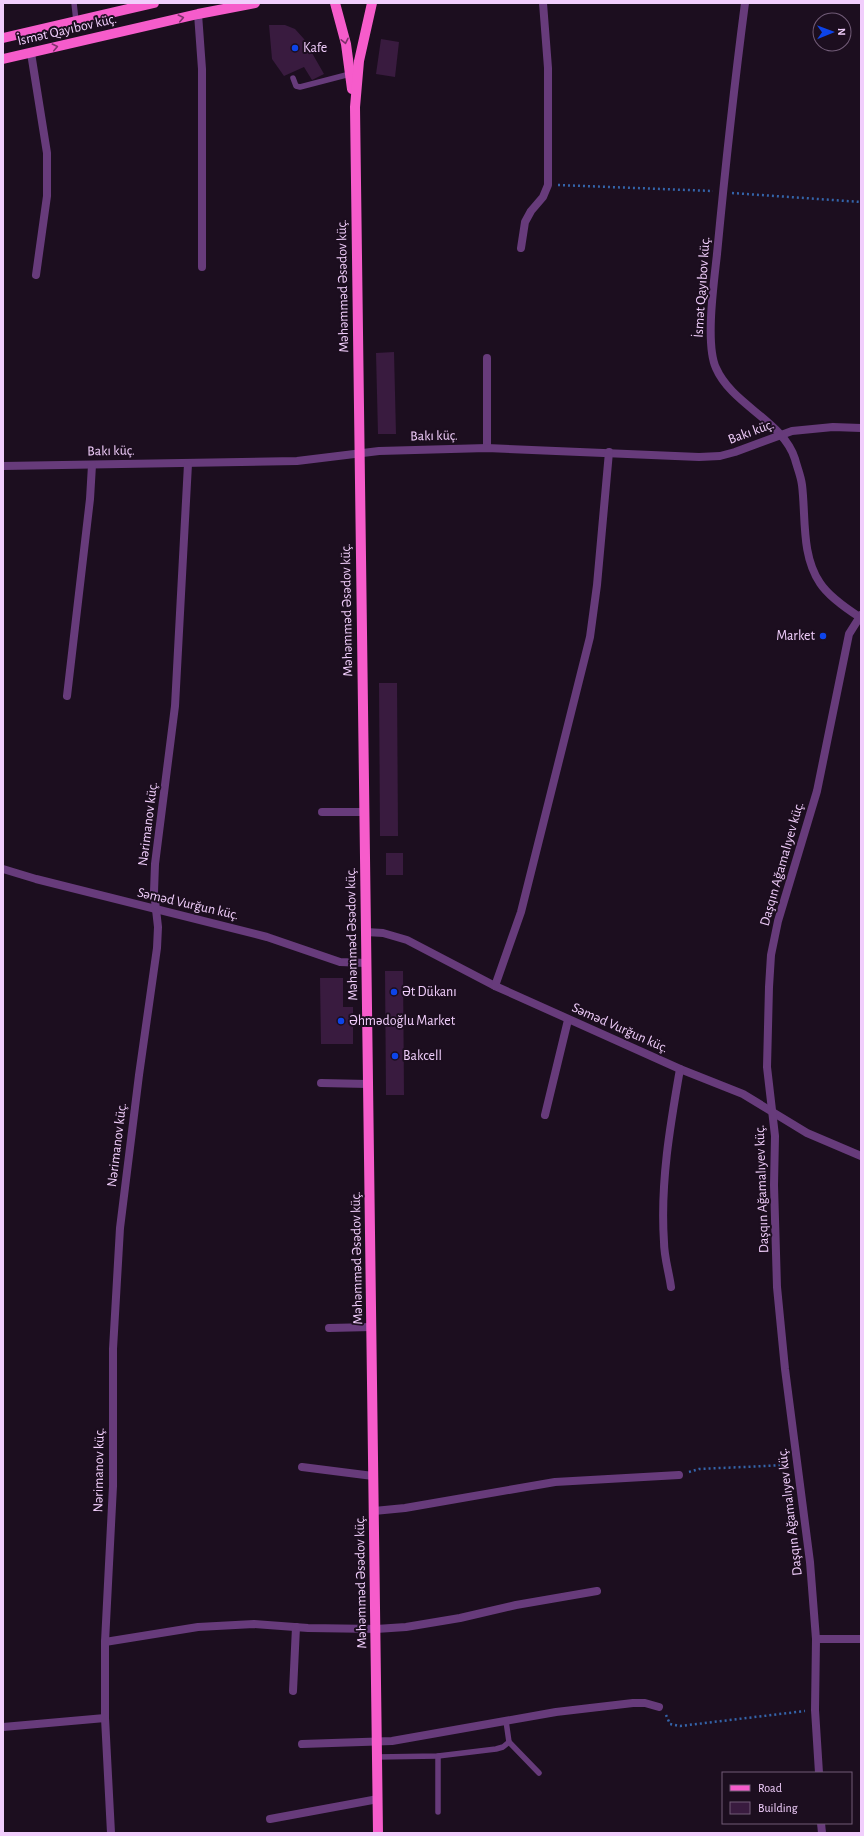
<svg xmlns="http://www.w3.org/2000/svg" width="864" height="1836" font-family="'Alegreya Sans',sans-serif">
<rect width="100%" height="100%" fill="#1c0e1f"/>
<g fill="#391b3f">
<polygon points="269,25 285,25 295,29 304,39 324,74 312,80 304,67 284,76 272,59"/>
<polygon points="381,39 399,42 395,77 376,74"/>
<polygon points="394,352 396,434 378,434 376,353"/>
<polygon points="379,683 397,683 398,836 380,836"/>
<rect x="386" y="853" width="17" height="22"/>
<polygon points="385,971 403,971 404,1095 386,1095"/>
<polygon points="320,978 343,978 343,1007 353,1007 353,1044 321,1044"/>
</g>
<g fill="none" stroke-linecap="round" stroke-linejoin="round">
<g stroke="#3464aa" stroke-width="2.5" stroke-dasharray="2 3" stroke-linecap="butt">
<polyline points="558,185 713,191"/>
<polyline points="732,193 861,202"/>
<polyline points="689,1472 699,1469 787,1465"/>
<polyline points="666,1715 670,1724 680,1726 805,1711"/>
</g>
<g stroke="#673b7b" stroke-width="5.5">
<polyline points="74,3 76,21"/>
<polyline points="293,78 296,86 300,87 350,74"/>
<polyline points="509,1742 539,1773"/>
<polyline points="377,1757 438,1756 496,1749 503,1747 509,1742 506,1721"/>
<polyline points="438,1812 438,1756"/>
</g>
<g stroke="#673b7b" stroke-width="8">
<path d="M745 3C734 87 725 170 717 254 714 282 705 344 716 368 732 405 783 421 795 459 797 467 801 476 802 485 806 517 801 555 820 583 829 597 847 609 861 618"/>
<polyline points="198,14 202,69 202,267"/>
<polyline points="31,53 47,153 47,196 36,275"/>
<polyline points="521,248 525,222 531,211 543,197 548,185 548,68 543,3"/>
<polyline points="487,448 487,358"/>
<polyline points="3,466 297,461 379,451 487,448 699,457 720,456 735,452 792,431 833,427 861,428"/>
<polyline points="67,696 90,499 92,465"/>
<polyline points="322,812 364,812"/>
<polyline points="3,869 36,879 267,937 340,962 366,963"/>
<polyline points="366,932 383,933 407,940 495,986 680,1069 743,1094 807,1133 861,1156"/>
<polyline points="495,986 521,912 590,637 597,585 609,452"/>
<polyline points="321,1083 368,1084"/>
<polyline points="545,1115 568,1020"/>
<path d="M671 1287C669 1272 664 1257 664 1242 660 1184 670 1126 680 1069"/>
<polyline points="329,1328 372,1327"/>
<polyline points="302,1467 373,1476"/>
<polyline points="374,1511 405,1508 555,1482 679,1475"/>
<polyline points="816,1639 861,1639"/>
<polyline points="105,1642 198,1627 254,1624 308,1628 376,1629 406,1627 460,1618 516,1605 597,1591"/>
<polyline points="293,1691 296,1627"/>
<polyline points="3,1727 105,1718"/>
<polyline points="302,1744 392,1741 556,1712 633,1703 645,1703 659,1707"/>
<polyline points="819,1773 815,1710 816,1639 810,1562 785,1369 777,1287 774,1185 775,1136 767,1067 769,987 771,955 778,921 817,791 849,634 861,615"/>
<polyline points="270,1819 378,1799"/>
<polyline points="821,1823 822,1833"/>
<polyline points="111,1833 105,1718 105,1642 113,1486 113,1349 120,1228 139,1075 157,948 158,927 154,892 155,864 175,706 188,464"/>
</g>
<g stroke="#f65ccb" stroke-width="10">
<polyline points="335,3 346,44 352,89"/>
<polyline points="372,3 359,61 355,107 378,1833"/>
<polyline points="3,38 154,3"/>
<polyline points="3,59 198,14 255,3"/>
</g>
</g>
<defs><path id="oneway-chevron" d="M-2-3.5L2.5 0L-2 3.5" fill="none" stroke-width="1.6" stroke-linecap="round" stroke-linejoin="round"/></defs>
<g stroke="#7e316c">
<use href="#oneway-chevron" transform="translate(181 18) rotate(-13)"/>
<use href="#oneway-chevron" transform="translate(345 41) rotate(78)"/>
<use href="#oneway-chevron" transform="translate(55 47) rotate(-13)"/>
</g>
<g fill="#0d44e9" stroke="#1c0e1f" stroke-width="1.5">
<circle cx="295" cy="48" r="4"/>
<circle cx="823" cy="636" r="4"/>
<circle cx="394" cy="992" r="4"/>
<circle cx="341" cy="1021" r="4"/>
<circle cx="395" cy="1056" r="4"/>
</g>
<g text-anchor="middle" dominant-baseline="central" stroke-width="4" stroke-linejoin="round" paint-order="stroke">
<g font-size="14" fill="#f1cefc" stroke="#1c0e1f">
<text transform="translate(67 30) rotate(-13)">İsmət Qayıbov küç.</text>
<text transform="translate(343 286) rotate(-91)">Məhəmməd Əsədov küç.</text>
<text transform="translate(702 287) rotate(-86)">İsmət Qayıbov küç.</text>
<text transform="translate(751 432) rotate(-20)">Bakı küç.</text>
<text transform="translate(434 436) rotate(-1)">Bakı küç.</text>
<text transform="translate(111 451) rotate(-1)">Bakı küç.</text>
<text transform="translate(347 610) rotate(-91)">Məhəmməd Əsədov küç.</text>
<text transform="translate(148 824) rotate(-83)">Nərimanov küç.</text>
<text transform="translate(782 864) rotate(-74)">Daşqın Ağamalıyev küç.</text>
<text transform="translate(188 904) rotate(13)">Səməd Vurğun küç.</text>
<text transform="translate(352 934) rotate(-91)">Məhəmməd Əsədov küç.</text>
<text transform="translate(620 1028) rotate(24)">Səməd Vurğun küç.</text>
<text transform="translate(117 1145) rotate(-83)">Nərimanov küç.</text>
<text transform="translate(762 1189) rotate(-92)">Daşqın Ağamalıyev küç.</text>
<text transform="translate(357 1258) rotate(-91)">Məhəmməd Əsədov küç.</text>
<text transform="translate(99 1470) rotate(-89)">Nərimanov küç.</text>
<text transform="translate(790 1512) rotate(-97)">Daşqın Ağamalıyev küç.</text>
<text transform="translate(361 1582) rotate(-91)">Məhəmməd Əsədov küç.</text>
</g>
<g font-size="14" fill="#f1cefc" stroke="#1c0e1f" text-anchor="start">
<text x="303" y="48">Kafe</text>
<text x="815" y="636" text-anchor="end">Market</text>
<text x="402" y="992">Ət Dükanı</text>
<text x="349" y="1021">Əhmədoğlu Market</text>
<text x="403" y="1056">Bakcell</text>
</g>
</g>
<rect width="864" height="1836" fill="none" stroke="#f1cefc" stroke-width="8"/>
<rect x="722" y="1772" width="130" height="52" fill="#1c0e1f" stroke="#715b77"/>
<rect x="730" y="1785" width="20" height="6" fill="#f65ccb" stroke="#715b77"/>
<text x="758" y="1792" font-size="12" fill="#f1cefc">Road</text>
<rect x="730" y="1802" width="20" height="12" fill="#391b3f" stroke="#715b77"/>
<text x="758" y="1812" font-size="12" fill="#f1cefc">Building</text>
<g transform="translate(832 32) rotate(89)"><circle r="19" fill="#1c0e1f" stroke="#715b77"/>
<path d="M0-3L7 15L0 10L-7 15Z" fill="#0d44e9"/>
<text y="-6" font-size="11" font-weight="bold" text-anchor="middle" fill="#f1cefc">N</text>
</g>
</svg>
